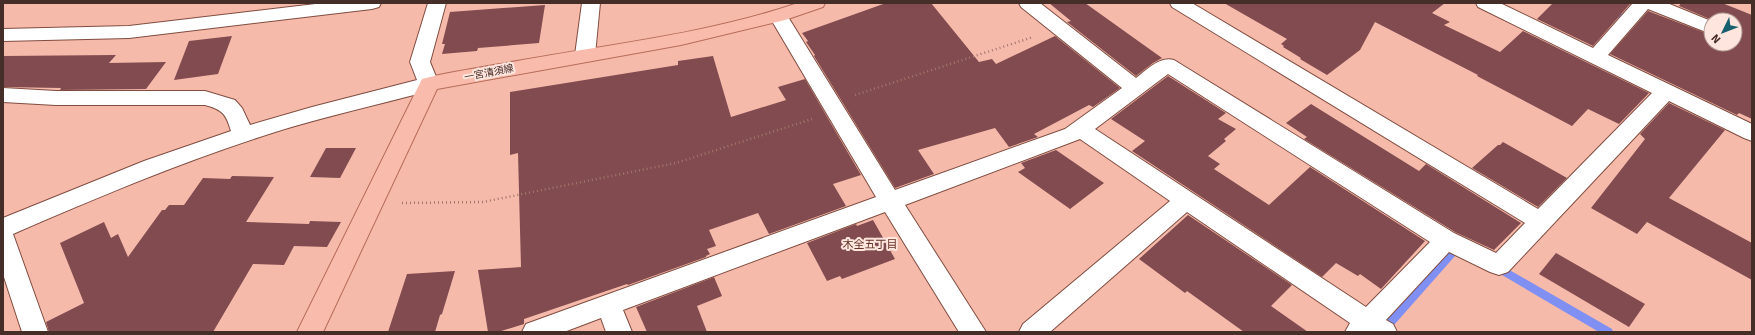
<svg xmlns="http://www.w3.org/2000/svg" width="1755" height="335" font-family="Signika,'Noto Sans JP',sans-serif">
<rect width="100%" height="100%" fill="#f6baab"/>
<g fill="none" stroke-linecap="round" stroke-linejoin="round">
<g fill="#7f8ff2" fill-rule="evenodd">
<polygon points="1590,3 1600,3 1626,16 1622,18 1619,18"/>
<polygon points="1452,249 1455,250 1457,253 1455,256 1394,325 1390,326 1386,325 1385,322 1386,319 1449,250"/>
<polygon points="1506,268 1612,329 1613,332 1599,332 1502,275 1501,272 1502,269"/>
</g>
</g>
<g fill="#814b4f">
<polygon points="886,3 931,3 979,62 992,59 996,64 1055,36 1120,88 1093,107 1089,105 1034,134 1038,137 1009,147 995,128 918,150 934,174 895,188 814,56 815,55 806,42 808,41 802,33"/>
<polygon points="1049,3 1085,3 1162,58 1153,63 1136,76 1067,22 1071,21"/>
<polygon points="1224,3 1445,3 1432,13 1450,22 1444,25 1500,52 1523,31 1649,93 1619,124 1588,109 1572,126 1477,76 1478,75 1375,22 1360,50 1327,75 1300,59 1301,58 1283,47 1284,46 1281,44 1287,39"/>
<polygon points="1553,3 1628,3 1630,4 1593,46 1537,19"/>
<polygon points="1681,3 1722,3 1752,15 1752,119 1739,113 1737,115 1610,54 1648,11 1711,35 1711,44 1735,44 1735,20 1712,20 1679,6"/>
<polygon points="545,5 539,43 478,48 477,51 442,54 445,44 442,44 450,12"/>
<polygon points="232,36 218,74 174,80 189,41"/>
<polygon points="116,55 109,63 166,62 146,89 60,90 61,88 3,87 3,56"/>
<polygon points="713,56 731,117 786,100 778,87 805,79 861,175 833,184 846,206 769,234 758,213 709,230 716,246 707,249 710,254 706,256 706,257 628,285 627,284 524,319 524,324 498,332 488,332 478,270 521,267 518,153 510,155 510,92 678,65 678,61"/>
<polygon points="1168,76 1226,113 1218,119 1236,129 1224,139 1226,141 1208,156 1220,164 1214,169 1269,205 1310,167 1425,241 1381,289 1360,274 1358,276 1336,263 1322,277 1132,151 1145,141 1111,119"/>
<polygon points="1669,103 1725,130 1669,198 1752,243 1752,280 1647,222 1637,234 1591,208 1645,139 1640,134"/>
<polygon points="1311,104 1419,171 1426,164 1521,223 1494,250 1455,232 1304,139 1307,137 1286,123"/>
<polygon points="1503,142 1567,178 1538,207 1472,168 1498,145 1500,145"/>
<polygon points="326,148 356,148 340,178 310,177"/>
<polygon points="1056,150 1104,183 1070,209 1018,172 1025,168 1021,163"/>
<polygon points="232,176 274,177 246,222 309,224 310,221 341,222 327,247 294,246 284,265 253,264 213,332 49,332 46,322 84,303 60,243 104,222 111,238 118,234 128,257 162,210 165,210 169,205 184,205 203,178 230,179"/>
<polygon points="1188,215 1292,285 1271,306 1308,332 1244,332 1187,291 1185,293 1139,259"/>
<polygon points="873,220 895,259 842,279 840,276 827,281 807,243 856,224 857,226"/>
<polygon points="1556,253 1645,304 1629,327 1539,274"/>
<polygon points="455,271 442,314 440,315 435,332 388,332 407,274"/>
<polygon points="714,277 722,296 697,306 707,332 647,332 636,307"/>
</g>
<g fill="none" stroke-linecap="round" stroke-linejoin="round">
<g stroke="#804d40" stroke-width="2">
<g id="minor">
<polygon points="324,3 381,3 379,7 372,9 129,38 3,41 3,29 129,26"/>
<path d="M428 3H446L430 62 439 84 436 89C382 104 326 116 272 133 184 161 98 197 13 234L48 332H22L3 274V218L144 161 231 131C226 114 223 110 205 105H56L3 102V88L56 91H205L235 100 242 108 250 125 312 107 417 80 410 62Z"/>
<polygon points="582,3 600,3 595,55 592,60 585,61 578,60 575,55"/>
<path d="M1019 3H1040L1136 78C1147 70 1159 56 1174 60L1454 233 1496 253 1525 223 1172 7 1170 3H1192L1538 209 1652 93 1478 7 1476 3H1500L1593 48 1633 3H1667L1711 21V34L1648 9 1608 55 1752 124V141L1744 138 1669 101 1508 272 1499 275 1490 272 1449 252 1386 320 1393 324 1397 332H1345L1350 323 1187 212 1050 332H1019L1023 324 1170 201 1080 139 905 205 986 332H959L885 212 623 310 632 332H606L601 318 564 332H522L526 324 876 197 769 16 771 12 778 10 785 12 895 190 1065 129 1122 88 1021 7ZM1168 74 1430 242 1366 307 1095 129Z"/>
</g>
</g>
<g stroke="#b66c59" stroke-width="2">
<path id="major" d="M798 3H825L823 7 785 20 681 45 437 89 323 332H297L422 79C449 72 478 68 506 63 603 45 704 35 798 3Z"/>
</g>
<g stroke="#a2776c" stroke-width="2.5" stroke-dasharray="1 3" stroke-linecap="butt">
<polyline points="855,95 1033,37"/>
<polyline points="402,203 483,202 676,163 812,119"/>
</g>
<use href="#minor" fill="#fff" fill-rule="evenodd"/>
<use href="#major" fill="#f8bbac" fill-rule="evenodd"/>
</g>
<g text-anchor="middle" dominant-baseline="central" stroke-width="4" stroke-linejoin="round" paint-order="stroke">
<g font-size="10" fill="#462e28" stroke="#fee5de">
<text transform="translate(489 73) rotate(-11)">一宮清須線</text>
</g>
<g font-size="11" fill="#633226" stroke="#fee5de">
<text x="870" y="244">木全五丁目</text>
</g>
</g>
<rect width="1755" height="335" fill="none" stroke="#462e28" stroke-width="8"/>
<g transform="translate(1723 32) rotate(227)"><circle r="19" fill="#fee5de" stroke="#b49c95"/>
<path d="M0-3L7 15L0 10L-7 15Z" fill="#165f6e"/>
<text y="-6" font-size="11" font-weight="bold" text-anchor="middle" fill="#462e28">N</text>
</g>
</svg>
